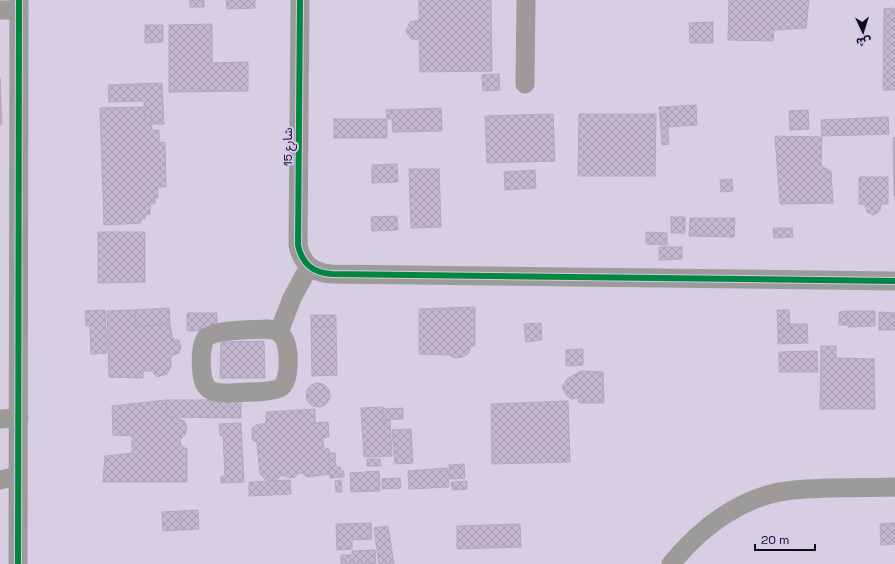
<svg xmlns="http://www.w3.org/2000/svg" width="895" height="564" font-family="'Space Grotesk','Noto Sans Arabic',sans-serif">
<defs>
<pattern id="building-cross-hatch" width="8" height="8" patternUnits="userSpaceOnUse"><rect width="8" height="8" fill="#c3b7d0"/><path d="M0 0l8 8M0 8l8-8" fill="none" stroke="#a69cb2"/></pattern>
</defs>
<rect width="100%" height="100%" fill="#d7cee4"/>
<g fill="url(#building-cross-hatch)" stroke="#b0a9ba">
<rect x="190" y="0" width="14" height="7"/>
<polygon points="226,0 255,0 255,8 227,9"/>
<polygon points="419,0 491,0 492,71 420,72 419,39 411,39 406,31 410,22 419,20"/>
<polygon points="729,0 809,0 806,28 774,30 773,41 728,40"/>
<polygon points="893,8 895,9 895,90 883,90 884,9"/>
<polygon points="713,22 713,43 690,43 689,23"/>
<polygon points="212,24 212,63 248,62 248,91 169,92 169,25"/>
<polygon points="145,25 163,25 163,42 145,43"/>
<polygon points="499,74 500,90 483,91 482,75"/>
<polygon points="0,78 2,124 0,125"/>
<polygon points="162,83 164,124 151,124 151,115 144,116 144,101 109,102 108,85"/>
<polygon points="696,105 697,125 668,127 666,107"/>
<polygon points="144,107 144,116 151,115 152,130 159,130 159,143 165,142 166,187 158,187 158,198 155,198 155,204 150,204 150,214 145,215 145,219 141,219 141,223 104,225 100,108"/>
<polygon points="659,107 666,107 669,144 662,145"/>
<polygon points="441,108 442,131 393,132 392,119 387,119 386,110"/>
<polygon points="808,110 809,129 790,130 789,111"/>
<polygon points="553,114 555,161 487,163 485,116"/>
<polygon points="579,114 656,114 655,176 578,176"/>
<polygon points="888,117 889,134 822,136 821,120"/>
<rect x="334" y="119" width="53" height="19"/>
<polygon points="775,136 822,137 821,166 831,171 833,203 780,204"/>
<polygon points="893,138 895,138 895,196 894,196"/>
<polygon points="397,164 398,182 372,183 372,165"/>
<polygon points="409,169 439,169 441,227 411,228"/>
<polygon points="535,170 536,188 505,190 504,172"/>
<polygon points="859,177 888,177 888,204 881,204 880,211 874,215 867,212 865,205 859,204"/>
<polygon points="732,179 733,191 721,192 720,180"/>
<polygon points="397,216 398,230 372,231 371,217"/>
<rect x="671" y="217" width="14" height="16"/>
<polygon points="690,218 735,218 734,237 689,236"/>
<polygon points="773,228 792,228 793,237 774,238"/>
<polygon points="98,232 145,232 145,282 98,283"/>
<polygon points="646,232 667,233 667,245 646,244"/>
<polygon points="659,247 682,247 682,259 659,260"/>
<polygon points="475,307 475,345 471,347 469,353 463,357 455,358 449,355 419,354 419,309"/>
<polygon points="169,308 170,324 136,327 135,310"/>
<polygon points="105,310 107,353 91,354 90,326 86,326 85,311"/>
<polygon points="135,310 136,327 170,324 173,339 179,340 181,347 179,353 171,356 171,366 167,374 157,377 151,371 143,371 143,378 109,377 107,311"/>
<polygon points="777,310 789,310 790,330 778,330"/>
<polygon points="848,311 848,325 839,325 839,312"/>
<polygon points="848,311 875,311 875,326 848,327"/>
<polygon points="879,312 895,313 895,330 879,330"/>
<polygon points="187,313 217,313 217,330 187,331"/>
<rect x="311" y="315" width="25" height="12"/>
<polygon points="541,323 542,340 526,342 524,324"/>
<polygon points="790,324 807,324 808,343 778,344 778,330 790,330"/>
<polygon points="311,327 336,327 337,375 312,376"/>
<polygon points="264,341 265,378 220,378 221,342"/>
<polygon points="821,346 836,346 836,358 874,359 875,409 820,409"/>
<polygon points="583,349 583,365 566,366 566,350"/>
<polygon points="817,351 818,372 779,372 779,352"/>
<polygon points="581,371 603,372 604,403 579,403 578,398 572,399 566,395 562,387 567,379"/>
<circle cx="318" cy="395" r="12"/>
<polygon points="166,400 241,400 241,418 166,417"/>
<polygon points="166,400 166,417 176,418 184,421 187,427 185,435 180,440 181,446 187,449 187,482 103,482 105,456 132,453 132,436 113,435 112,406"/>
<polygon points="568,401 570,462 492,464 491,404"/>
<polygon points="383,407 383,420 390,420 392,456 364,457 361,408"/>
<polygon points="403,408 403,419 383,420 383,409"/>
<polygon points="315,409 315,423 328,422 329,437 323,438 324,448 329,449 330,474 307,477 301,472 295,477 290,478 282,475 275,481 266,480 260,474 257,443 252,439 252,428 256,425 266,423 266,412"/>
<polygon points="241,423 244,482 221,483 221,476 225,476 223,435 220,436 219,424"/>
<polygon points="411,429 413,463 395,464 392,430"/>
<polygon points="329,453 335,453 336,467 340,467 341,471 344,471 344,477 330,478"/>
<polygon points="367,459 380,459 381,466 367,466"/>
<polygon points="464,464 465,478 450,479 449,465"/>
<polygon points="448,468 449,487 409,489 408,471"/>
<polygon points="379,471 380,491 351,492 350,473"/>
<polygon points="400,478 401,488 382,489 382,479"/>
<polygon points="290,480 291,494 249,496 249,482"/>
<polygon points="341,480 342,492 336,492 335,481"/>
<polygon points="467,481 467,489 452,490 451,482"/>
<polygon points="198,510 199,529 181,530 180,511"/>
<polygon points="180,511 181,530 163,531 162,512"/>
<polygon points="371,523 372,539 352,540 352,549 337,550 336,524"/>
<polygon points="895,523 895,544 881,545 880,524"/>
<polygon points="520,524 521,547 457,549 457,526"/>
<polygon points="388,526 394,564 379,564 374,528"/>
<polygon points="375,550 376,564 341,564 341,555 352,555 352,551"/>
</g>
<g fill="none" stroke-linecap="round" stroke-linejoin="round">
<g stroke="#9c9b99" stroke-width="19">
<path d="M300 0 298 245C302 264 313 273 332 274L895 281"/>
<polyline points="0,10 19,10"/>
<polyline points="525,84 526,0"/>
<path d="M267 329C274 330 279 331 283 337 290 346 291 382 280 388 271 393 237 392 225 393 219 393 210 392 206 386 200 378 199 344 207 337 217 329 254 330 267 329Z"/>
<polyline points="279,332 292,298 309,267"/>
<polyline points="0,419 19,418"/>
<polyline points="0,480 18,476"/>
<polyline points="18,564 19,0"/>
<path d="M671 564C701 527 744 494 794 490 827 487 861 488 895 487"/>
</g>
<g stroke="#d6c5ed" stroke-width="8">
<g id="cycleway">
<path d="M300 0 298 245C302 264 313 273 332 274L895 281"/>
<polyline points="18,564 19,0"/>
</g>
</g>
<use href="#cycleway" stroke="#00873e" stroke-width="6"/>
</g>
<g text-anchor="middle" dominant-baseline="central" stroke-width="4" stroke-linejoin="round" paint-order="stroke">
<g font-size="12" fill="#110b18" stroke="#d6c5ed">
<text transform="translate(288 147) rotate(-90)">شارع 15</text>
</g>
</g>
<g transform="translate(863 32) rotate(176)" stroke="#d6c5ed" stroke-width="3" paint-order="stroke">
<path d="M0-3L7 15L0 10L-7 15Z" fill="#110b18"/>
<text y="-6" font-size="11" font-weight="bold" text-anchor="middle" fill="#110b18">ش</text>
</g>
<path d="M755 544v6h60v-6" fill="none" stroke="#110b18" stroke-width="2"/>
<text x="761" y="544" font-size="12" fill="#110b18" stroke="#d6c5ed" stroke-width="3" paint-order="stroke">20 m</text>
</svg>
